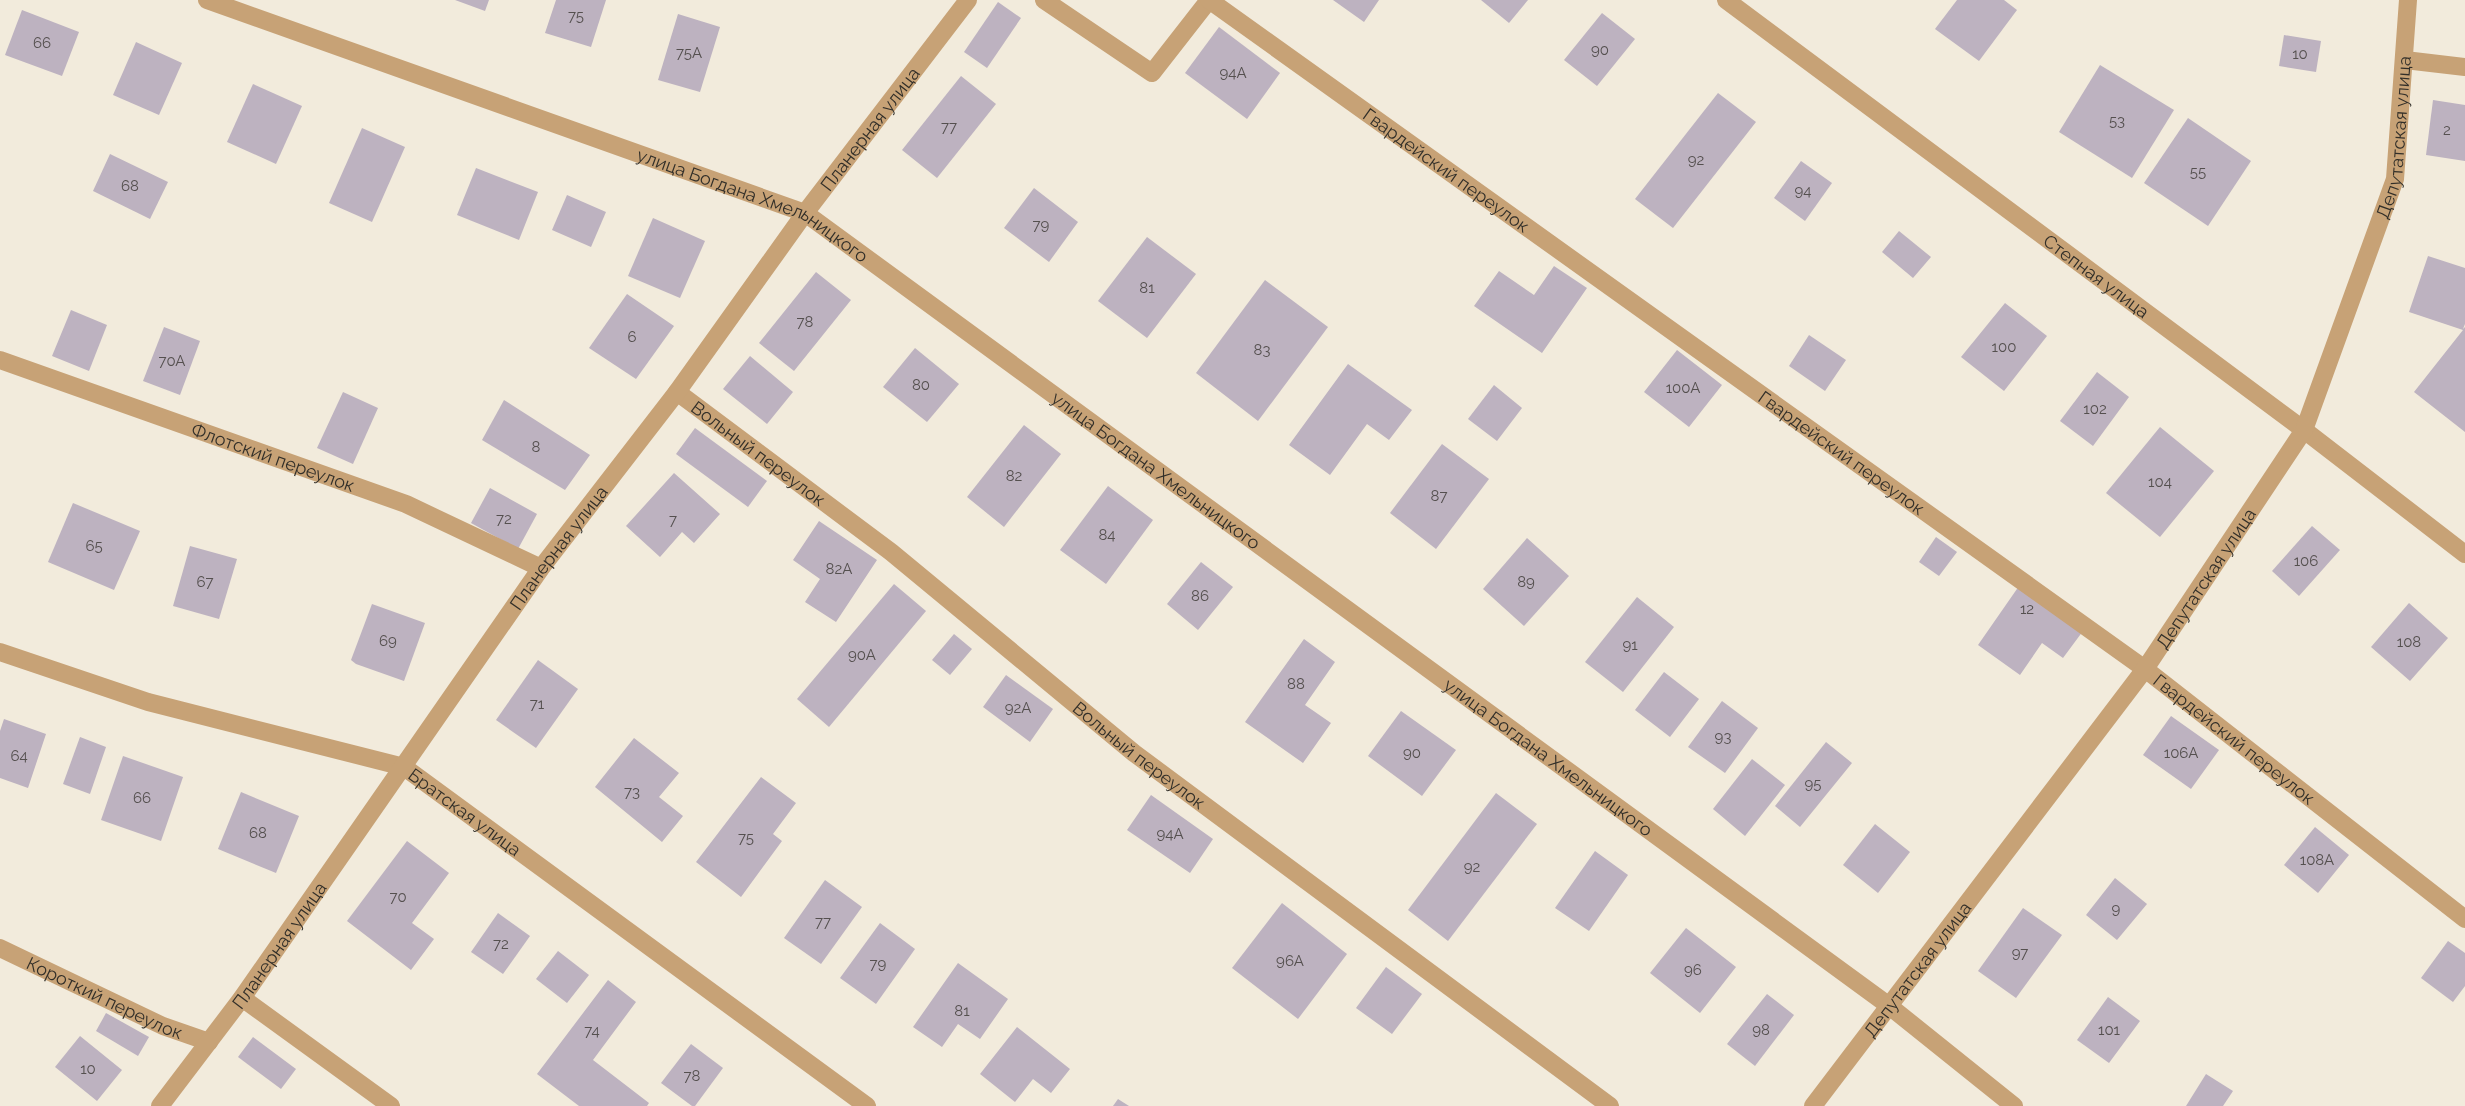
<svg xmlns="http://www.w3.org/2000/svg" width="2465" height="1106" font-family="Raleway,sans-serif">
<rect width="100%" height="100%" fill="#f2ebdc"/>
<g fill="#bdb2c0">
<polygon points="455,0 489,0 485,11"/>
<polygon points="556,0 606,0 591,47 545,33"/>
<polygon points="1333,0 1379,0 1364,22"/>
<polygon points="1481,0 1528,0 1509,23"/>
<polygon points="1957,0 2004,0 2017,10 1979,61 1935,29"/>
<polygon points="998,2 1021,18 987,68 964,52"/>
<polygon points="22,10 79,32 62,76 5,55"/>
<polygon points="1602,13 1635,39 1597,86 1564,60"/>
<polygon points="678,14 720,27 700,92 658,80"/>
<polygon points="1219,27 1280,73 1247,119 1185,73"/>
<polygon points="2284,35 2321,41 2316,72 2279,66"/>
<polygon points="136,42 182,63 159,115 113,95"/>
<polygon points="2100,65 2174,110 2132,178 2059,132"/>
<polygon points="961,76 996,104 937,178 902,150"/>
<polygon points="253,84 302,106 276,164 227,142"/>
<polygon points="1718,93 1756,122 1673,228 1635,199"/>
<polygon points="2433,100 2465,105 2465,161 2426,155"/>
<polygon points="2188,118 2251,161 2208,226 2144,183"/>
<polygon points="362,128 405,147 372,222 329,203"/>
<polygon points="110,154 168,182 150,219 93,191"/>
<polygon points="1801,161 1832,183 1805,221 1774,198"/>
<polygon points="476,168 538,192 519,240 457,215"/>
<polygon points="1034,188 1078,222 1049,262 1004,228"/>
<polygon points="567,195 606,212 591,247 552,230"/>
<polygon points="653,218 705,241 680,298 628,276"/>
<polygon points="1899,231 1931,257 1913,278 1882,252"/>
<polygon points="1147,237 1196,274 1147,338 1098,301"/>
<polygon points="2428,256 2465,268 2465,324 2463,329 2465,327 2465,432 2414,392 2463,330 2409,312"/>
<polygon points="1554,266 1587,288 1542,353 1474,306 1499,271 1534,295"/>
<polygon points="816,272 851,300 794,371 759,343"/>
<polygon points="1265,280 1328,327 1258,421 1196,373"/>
<polygon points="627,294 674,326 636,379 589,348"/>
<polygon points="2005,303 2047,336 2004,391 1961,357"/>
<polygon points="71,310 107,325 89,371 52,356"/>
<polygon points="164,327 200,341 180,395 143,381"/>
<polygon points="1809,335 1846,360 1825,391 1789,366"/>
<polygon points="915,348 959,384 927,422 883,387"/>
<polygon points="1677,350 1722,385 1689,427 1644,392"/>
<polygon points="750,356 793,392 767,424 723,389"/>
<polygon points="1348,364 1412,410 1389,440 1367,424 1330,475 1289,445"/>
<polygon points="2097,372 2129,397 2093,446 2060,421"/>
<polygon points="1494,385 1522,408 1497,441 1468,419"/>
<polygon points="343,392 378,408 353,464 317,448"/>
<polygon points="504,400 590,455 565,490 482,440"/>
<polygon points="1024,425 1061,454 1004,527 967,497"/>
<polygon points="2160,427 2214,471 2160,537 2106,493"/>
<polygon points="695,428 767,481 748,507 676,454"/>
<polygon points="1442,444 1489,479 1436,549 1390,513"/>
<polygon points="674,473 720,514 694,543 682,532 660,557 626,526"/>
<polygon points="1108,486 1153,520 1106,584 1060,550"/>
<polygon points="490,488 537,514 518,549 471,523"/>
<polygon points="73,503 140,531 114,590 48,562"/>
<polygon points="819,521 877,560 836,622 805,602 820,579 793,560"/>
<polygon points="2312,526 2340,550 2299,596 2272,571"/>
<polygon points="1936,537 1957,552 1939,576 1919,562"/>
<polygon points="1527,538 1569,576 1524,626 1483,589"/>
<polygon points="190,546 237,559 219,619 173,606"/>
<polygon points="1201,562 1233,587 1198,630 1167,604"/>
<polygon points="894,584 926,611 829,727 797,699"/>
<polygon points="2019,586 2083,631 2063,658 2042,643 2020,675 1978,645"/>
<polygon points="1637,597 1674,627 1623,692 1585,662"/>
<polygon points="2409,603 2448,638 2410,681 2371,647"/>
<polygon points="372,604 425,623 404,681 356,664 351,660"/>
<polygon points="954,634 972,649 950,675 932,660"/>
<polygon points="1304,639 1335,662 1305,705 1331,723 1303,763 1245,722"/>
<polygon points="538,660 578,689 536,748 496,720"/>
<polygon points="1664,672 1699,699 1670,737 1635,710"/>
<polygon points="1006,675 1053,709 1030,742 983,707"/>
<polygon points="1722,701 1758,728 1725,773 1688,747"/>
<polygon points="1401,711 1456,750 1422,796 1368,756"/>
<polygon points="2171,716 2219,750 2191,789 2143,755"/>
<polygon points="4,719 46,734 28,788 0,778 0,731"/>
<polygon points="80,737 106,747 90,794 63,784"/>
<polygon points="634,738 679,773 659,797 683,816 662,842 595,787"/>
<polygon points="1826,742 1852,763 1800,827 1775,806"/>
<polygon points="123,756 183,777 161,841 101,820"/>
<polygon points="1752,759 1785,785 1745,836 1713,809"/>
<polygon points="761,777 796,803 773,834 782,841 741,897 696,862"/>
<polygon points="241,792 299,816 276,873 218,849"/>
<polygon points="1496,793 1537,824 1448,941 1408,910"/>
<polygon points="1151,795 1213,839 1190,873 1127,830"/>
<polygon points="1875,824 1910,852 1878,893 1843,865"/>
<polygon points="2315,827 2349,855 2318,893 2284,865"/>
<polygon points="407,841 449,873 412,923 434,939 411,970 347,921"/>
<polygon points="1595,851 1628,875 1589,931 1555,908"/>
<polygon points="2115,878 2147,904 2117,940 2086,915"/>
<polygon points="825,880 862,907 821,964 784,938"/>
<polygon points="1282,903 1347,954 1298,1019 1232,968"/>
<polygon points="2023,908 2062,935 2016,998 1978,971"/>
<polygon points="498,913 530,936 503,974 471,952"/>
<polygon points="880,923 915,949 876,1004 840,978"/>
<polygon points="1686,928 1736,967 1700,1013 1650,973"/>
<polygon points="2448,941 2465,953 2465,986 2453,1002 2421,978"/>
<polygon points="558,951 589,975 567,1003 536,979"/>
<polygon points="958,963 1008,999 980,1039 958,1024 942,1047 913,1027"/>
<polygon points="1386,967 1422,994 1392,1034 1356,1008"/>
<polygon points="608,980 636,1002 593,1060 649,1103 647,1106 579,1106 537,1074"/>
<polygon points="1767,994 1794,1015 1755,1066 1727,1044"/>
<polygon points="2108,997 2140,1021 2109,1063 2077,1040"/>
<polygon points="106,1013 149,1037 138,1056 96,1031"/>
<polygon points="1017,1027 1070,1069 1051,1093 1033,1079 1015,1102 980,1074"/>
<polygon points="80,1036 122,1070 97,1101 55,1067"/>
<polygon points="253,1037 296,1069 281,1089 238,1057"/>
<polygon points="691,1044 723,1068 695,1106 692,1106 661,1083"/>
<polygon points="2206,1074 2233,1091 2223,1106 2186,1106"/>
<polygon points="1118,1099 1129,1106 1113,1106"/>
</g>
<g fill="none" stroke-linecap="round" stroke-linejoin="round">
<g stroke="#c7a276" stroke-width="18">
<path id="s1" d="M207 0 805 213 1888 1005 2014 1106"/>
<polyline points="1044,0 1152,73 1209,0"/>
<path id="s2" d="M1209 0 2145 669 2465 919"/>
<path id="s3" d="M1726 0 2304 430 2465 554"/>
<polyline points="2405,60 2465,67"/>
<path id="s4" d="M0 360 406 504 541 568"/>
<path id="s5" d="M677 392 891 552 1134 753 1610 1106"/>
<path id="s6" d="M0 652 148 702 404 767 867 1106"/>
<path id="s7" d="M0 948 163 1026 209 1042"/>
<polyline points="242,998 391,1106"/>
<path id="s8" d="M160 1106 242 998 541 568 677 392 805 213 968 0"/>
<path id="s9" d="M1813 1106 2145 669 2304 430 2395 179 2408 0"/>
</g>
</g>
<g text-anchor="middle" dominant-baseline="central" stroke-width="4.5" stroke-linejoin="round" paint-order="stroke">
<g font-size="15" fill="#55504f">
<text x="576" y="16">75</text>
<text x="42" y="43">66</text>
<text x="1600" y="50">90</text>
<text x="689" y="53">75А</text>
<text x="2300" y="54">10</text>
<text x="1233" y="73">94А</text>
<text x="2117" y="121">53</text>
<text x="949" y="127">77</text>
<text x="2447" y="130">2</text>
<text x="1696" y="160">92</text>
<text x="2198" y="172">55</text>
<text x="130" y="186">68</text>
<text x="1803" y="191">94</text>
<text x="1041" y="225">79</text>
<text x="1147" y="288">81</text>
<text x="805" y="322">78</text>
<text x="632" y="337">6</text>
<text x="2004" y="347">100</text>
<text x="1262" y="350">83</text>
<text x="172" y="361">70А</text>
<text x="921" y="385">80</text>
<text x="1683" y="388">100А</text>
<text x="2095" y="409">102</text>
<text x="536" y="447">8</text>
<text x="1014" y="476">82</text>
<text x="2160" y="482">104</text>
<text x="1439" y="496">87</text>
<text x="504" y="519">72</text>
<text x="673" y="520">7</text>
<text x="1107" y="535">84</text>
<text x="94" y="546">65</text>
<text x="2306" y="561">106</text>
<text x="839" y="569">82А</text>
<text x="205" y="582">67</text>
<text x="1526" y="582">89</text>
<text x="1200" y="596">86</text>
<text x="2027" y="609">12</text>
<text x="388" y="641">69</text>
<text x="2409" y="642">108</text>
<text x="1630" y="645">91</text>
<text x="862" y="655">90А</text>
<text x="1296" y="684">88</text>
<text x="537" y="704">71</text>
<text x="1018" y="708">92А</text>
<text x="1723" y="737">93</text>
<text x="1412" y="753">90</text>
<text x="2181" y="753">106А</text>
<text x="19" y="756">64</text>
<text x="1813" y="784">95</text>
<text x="632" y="792">73</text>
<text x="142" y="798">66</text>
<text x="258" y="833">68</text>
<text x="1170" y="834">94А</text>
<text x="746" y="838">75</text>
<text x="2317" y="860">108А</text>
<text x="1472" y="867">92</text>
<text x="398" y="897">70</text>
<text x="2116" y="909">9</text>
<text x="823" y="922">77</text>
<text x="501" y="944">72</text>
<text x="2020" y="953">97</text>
<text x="1290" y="961">96А</text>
<text x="878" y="964">79</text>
<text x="1693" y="970">96</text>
<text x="962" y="1011">81</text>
<text x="1761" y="1030">98</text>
<text x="2109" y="1030">101</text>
<text x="592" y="1031">74</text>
<text x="88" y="1069">10</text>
<text x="692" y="1076">78</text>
</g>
<g font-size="18" fill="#322f29" stroke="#f2ebdc">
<text stroke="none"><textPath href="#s8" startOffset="1208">Планерная улица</textPath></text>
<text stroke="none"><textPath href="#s9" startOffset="1144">Депутатская улица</textPath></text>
<text stroke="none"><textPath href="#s2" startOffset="292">Гвардейский переулок</textPath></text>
<text stroke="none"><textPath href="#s1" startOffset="584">улица Богдана Хмельницкого</textPath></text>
<text stroke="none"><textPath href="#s3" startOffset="462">Степная улица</textPath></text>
<text stroke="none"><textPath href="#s5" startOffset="102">Вольный переулок</textPath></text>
<text stroke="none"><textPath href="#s2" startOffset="778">Гвардейский переулок</textPath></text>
<text stroke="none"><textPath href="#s4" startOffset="290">Флотский переулок</textPath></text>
<text stroke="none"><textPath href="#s1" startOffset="1070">улица Богдана Хмельницкого</textPath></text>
<text stroke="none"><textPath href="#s8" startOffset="686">Планерная улица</textPath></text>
<text stroke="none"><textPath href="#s9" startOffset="658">Депутатская улица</textPath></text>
<text stroke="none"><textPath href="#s2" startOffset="1264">Гвардейский переулок</textPath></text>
<text stroke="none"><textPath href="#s5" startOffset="588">Вольный переулок</textPath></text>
<text stroke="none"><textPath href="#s1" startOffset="1556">улица Богдана Хмельницкого</textPath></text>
<text stroke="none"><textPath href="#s6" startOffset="496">Братская улица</textPath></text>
<text stroke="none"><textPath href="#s8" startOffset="200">Планерная улица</textPath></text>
<text stroke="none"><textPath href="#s9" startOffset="172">Депутатская улица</textPath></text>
<text stroke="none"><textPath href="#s7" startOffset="116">Короткий переулок</textPath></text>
</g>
</g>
</svg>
